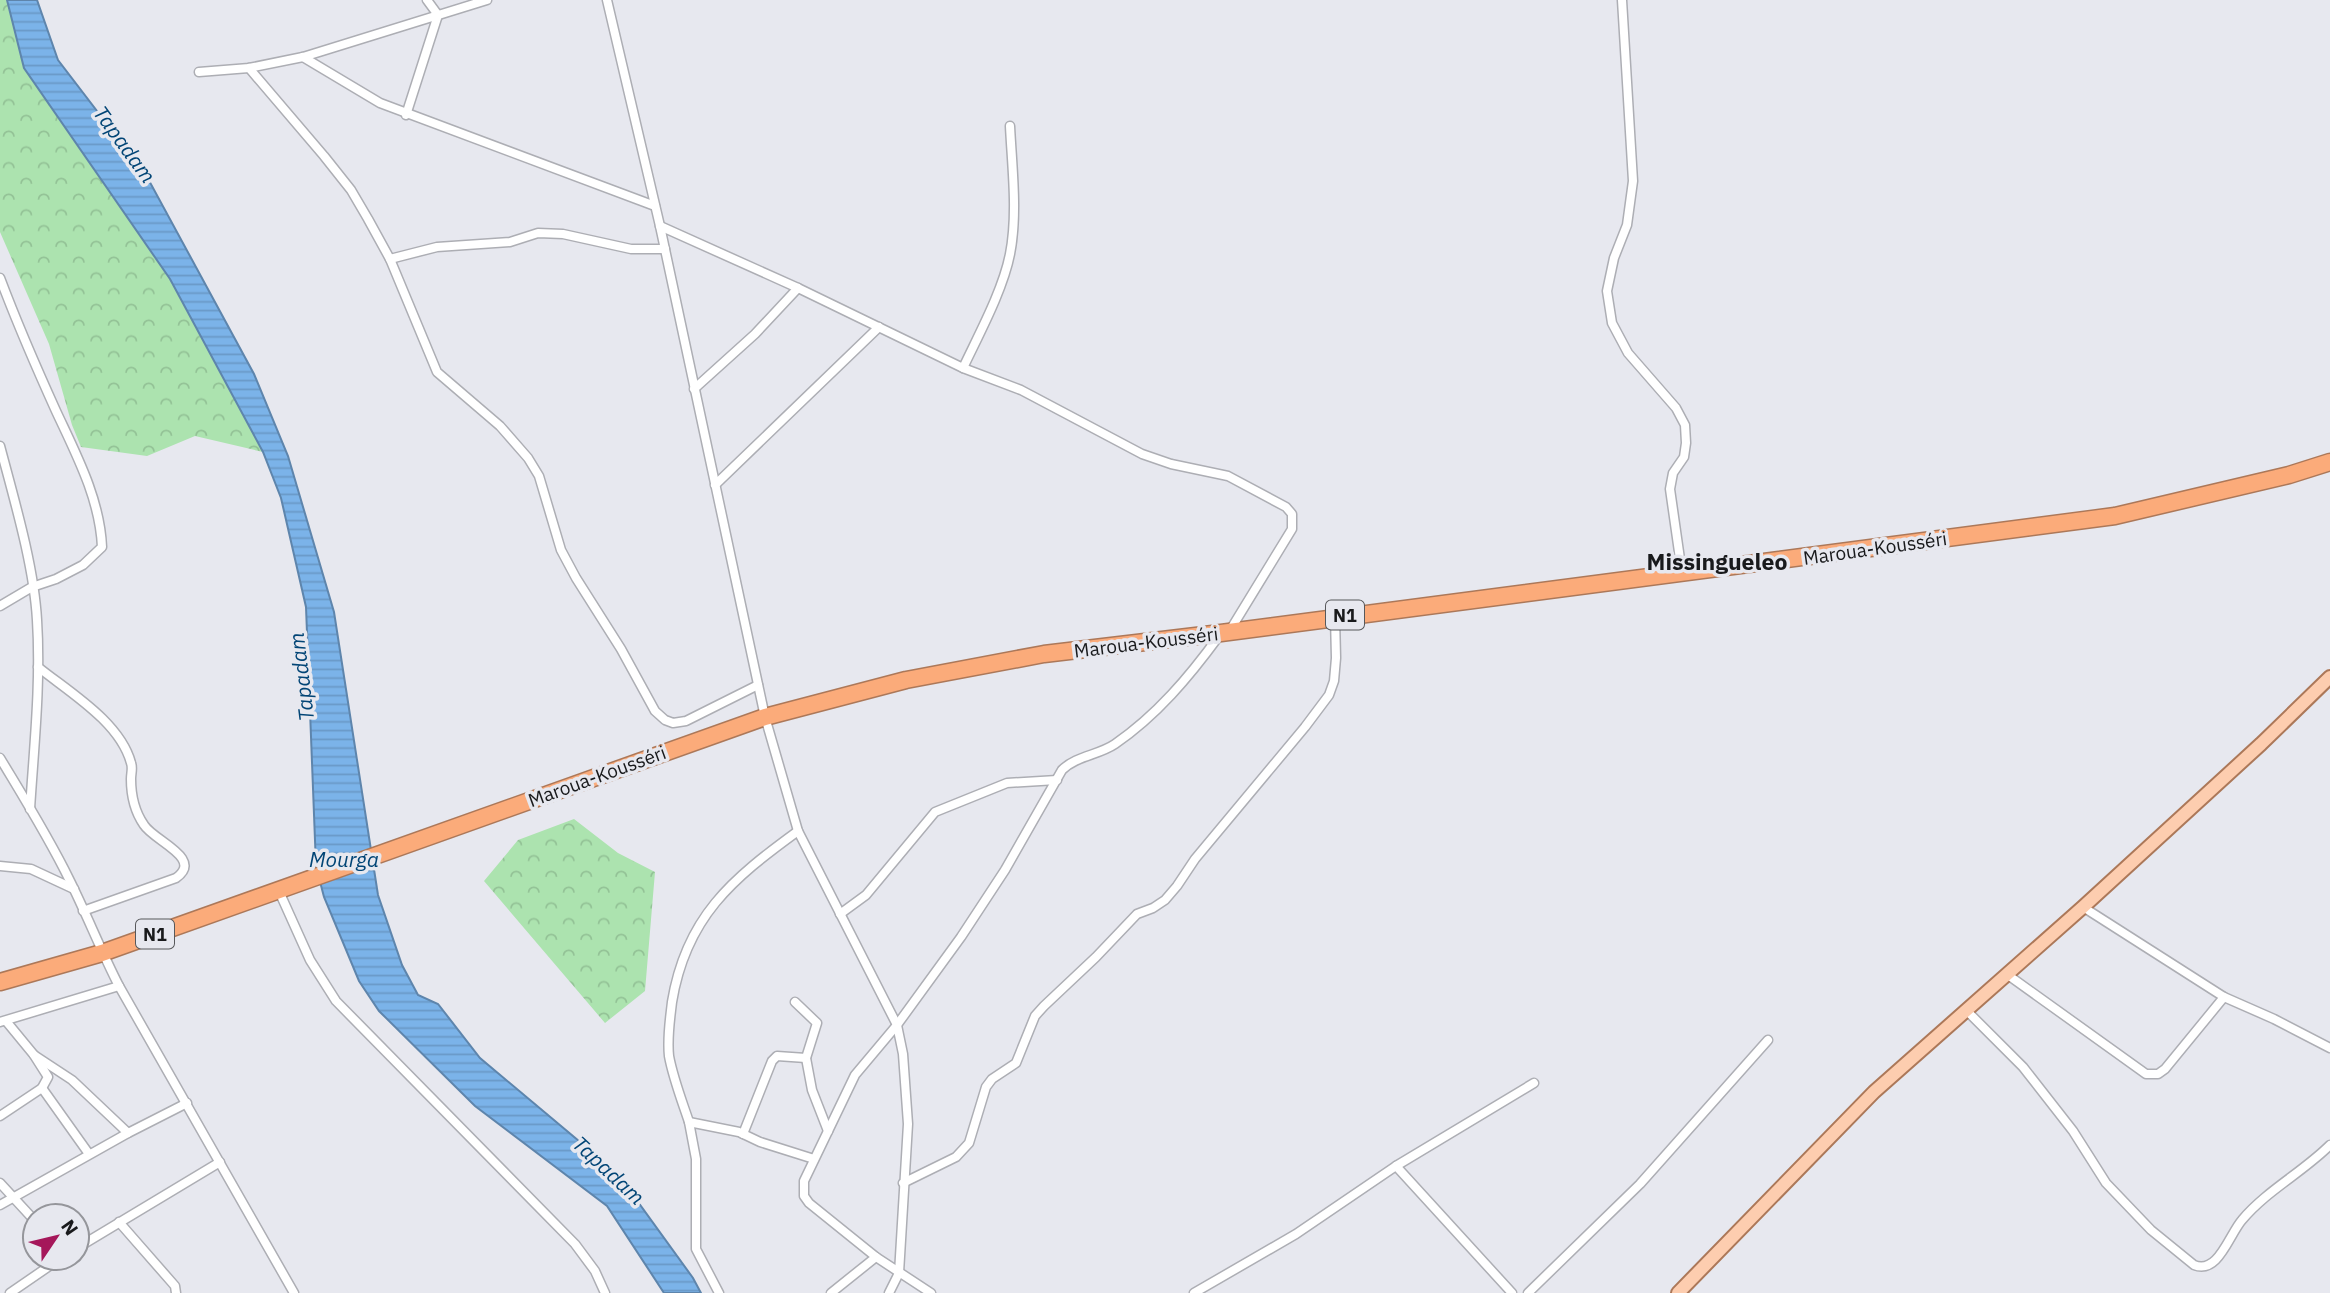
<svg xmlns="http://www.w3.org/2000/svg" width="2330" height="1293" font-family="'IBM Plex Sans',sans-serif">
<defs>
<pattern id="forest-crowns" width="20" height="18" patternUnits="userSpaceOnUse" patternTransform="scale(1.75)"><rect width="20" height="18" fill="#ace3af"/><path d="M2 6a3 3 0 1 1 6 0M12 15a3 3 0 1 1 6 0" fill="none" stroke="#93c296"/></pattern>
<pattern id="water-rules" width="6" height="5" patternUnits="userSpaceOnUse" patternTransform="scale(1.75)"><rect width="6" height="5" fill="#7bb3e9"/><path d="M0 2.5h6" fill="none" stroke="#6a99c7"/></pattern>
</defs>
<rect width="100%" height="100%" fill="#e7e8ef"/>
<g fill="url(#forest-crowns)">
<polygon points="0,0 7,0 24,68 170,279 263,452 195,436 147,456 81,447 72,425 49,344 0,232"/>
<polygon points="574,819 618,853 655,872 645,991 605,1023 484,881 518,840"/>
</g>
<polygon fill="url(#water-rules)" stroke="#5e85ac" stroke-width="2" points="7,0 37,0 58,60 146,175 254,374 288,456 334,612 378,895 402,965 418,995 438,1004 480,1058 617,1173 693,1278 701,1293 664,1293 607,1206 475,1106 379,1011 359,981 324,897 316,866 306,607 281,498 263,452 170,279 24,68"/>
<g fill="none" stroke-linecap="round" stroke-linejoin="round">
<g stroke="#adaeb4" stroke-width="11">
<g id="street">
<polyline points="607,0 660,226 765,717 798,831 897,1025 903,1054 908,1124 899,1273 889,1293"/>
<polyline points="1622,0 1633,181 1627,225 1614,258 1607,291 1612,323 1628,353 1676,408 1685,425 1686,443 1684,457 1673,473 1670,489 1682,573"/>
<polyline points="303,57 380,103 655,206"/>
<polyline points="249,68 324,156 351,190 368,219 390,259 437,372 500,426 528,458 539,476 561,550 576,578 621,649 655,711 665,720 673,723 686,721 758,685"/>
<polyline points="199,72 249,68 303,57 487,0"/>
<polyline points="406,115 438,15 427,0"/>
<polyline points="660,226 798,288 963,368 1021,390 1142,454 1171,464 1228,476 1286,507 1292,514 1292,529 1229,632"/>
<polyline points="390,259 437,247 510,242 538,233 563,234 631,249 665,249"/>
<path d="M0 278C17 323 36 367 56 411 76 454 100 499 102 547L83 565 56 579 32 587 0 606"/>
<path d="M963 368C979 334 1003 290 1010 254 1018 213 1012 167 1010 126"/>
<polyline points="694,389 755,334 798,288"/>
<path d="M0 446C14 499 34 566 37 620 41 683 34 746 30 809"/>
<polyline points="715,485 879,327"/>
<path d="M38 667C69 692 120 722 131 763 133 768 131 773 131 779 131 795 135 812 144 825 154 841 204 858 176 878L83 911"/>
<path d="M0 758C24 798 49 838 69 879 87 915 101 951 119 986L294 1293"/>
<polyline points="0,866 31,869 74,889"/>
<polyline points="278,889 310,960 336,1001 575,1244 595,1271 605,1293"/>
<polyline points="2083,907 2224,997 2274,1019 2330,1048"/>
<polyline points="840,914 866,895 935,812 1007,783 1057,780"/>
<polyline points="2008,975 2146,1074 2158,1074 2165,1069 2224,997"/>
<polyline points="795,1002 817,1023 806,1058 812,1090 828,1131"/>
<path d="M1967 1011 2023 1067 2073 1131 2106 1183 2151 1230 2194 1265C2218 1275 2229 1235 2242 1220 2266 1191 2303 1172 2330 1145"/>
<polyline points="0,1022 119,986"/>
<polyline points="34,1055 72,1080 128,1133"/>
<polyline points="42,1088 89,1154"/>
<polyline points="0,1116 42,1088 48,1077 34,1055 6,1021"/>
<path d="M689 1122C682 1101 673 1078 669 1056 667 1037 670 1020 672 1002 686 917 732 879 798 831"/>
<polyline points="743,1134 772,1061 777,1056 806,1058"/>
<polyline points="1396,1166 1512,1293"/>
<polyline points="0,1183 35,1221"/>
<polyline points="903,1183 956,1157 969,1143 986,1087 992,1079 1016,1063 1035,1016 1044,1006 1096,957 1137,914 1153,908 1165,900 1177,886 1195,859 1305,727 1329,695 1334,681 1336,658 1335,617"/>
<polyline points="0,1205 128,1133 187,1103"/>
<polyline points="119,1222 175,1286 176,1293"/>
<polyline points="77,1248 220,1162"/>
<polyline points="10,1293 61,1258"/>
<polyline points="719,1293 696,1249 696,1159 689,1122 739,1132 760,1142 814,1159"/>
<polyline points="831,1293 876,1257"/>
<path d="M931 1293 876 1257 809 1203 804 1196V1181L855 1075 897 1025 961 937 1005 870 1062 770C1076 756 1099 755 1115 744 1157 715 1189 677 1219 636"/>
<polyline points="1194,1293 1296,1234 1396,1166 1534,1083"/>
<polyline points="1528,1293 1640,1184 1768,1040"/>
</g>
</g>
<g stroke="#ac7859" stroke-width="16">
<polyline id="primary" points="1678,1293 1874,1092 2083,907 2261,744 2330,677"/>
</g>
<g stroke="#ac7859" stroke-width="19">
<polyline id="highway" points="0,982 102,953 765,717 906,680 1044,654 1221,633 2115,516 2289,475 2330,462"/>
</g>
<use href="#street" stroke="#fff" stroke-width="8"/>
<use href="#primary" stroke="#fdcdaf" stroke-width="12"/>
<use href="#highway" stroke="#fbab7a" stroke-width="16"/>
</g>
<g text-anchor="middle" dominant-baseline="central" stroke-width="7" stroke-linejoin="round" paint-order="stroke">
<g fill="#e7e8ef" stroke="#57585b" stroke-width="2">
<rect x="1326" y="600.5" width="38" height="29" rx="5"/>
<rect x="136" y="919.5" width="38" height="29" rx="5"/>
</g>
<g font-size="18" font-weight="bold" fill="#191a1c">
<text x="1345" y="615">N1</text>
<text x="155" y="934">N1</text>
</g>
<g font-size="19" fill="#191a1c" stroke="#e7e8ef">
<text transform="translate(1875 548) rotate(-8)">Maroua-Kousséri</text>
<text transform="translate(1146 642) rotate(-7)">Maroua-Kousséri</text>
<text transform="translate(597 776) rotate(-20)">Maroua-Kousséri</text>
</g>
<g font-size="21" font-style="italic" fill="#024576" stroke="#e7e8ef">
<text transform="translate(125 144) rotate(54)">Tapadam</text>
<text transform="translate(301 677) rotate(-97)">Tapadam</text>
<text x="344" y="859">Mourga</text>
<text transform="translate(609 1170) rotate(43)">Tapadam</text>
</g>
<g font-size="23" font-weight="bold" fill="#191a1c" stroke="#e7e8ef">
<text x="1717" y="561">Missingueleo</text>
</g>
</g>
<g transform="translate(56 1237) rotate(55)"><circle r="33" fill="#e7e8ef" stroke="#95969b" stroke-width="2"/>
<path d="M0-5L12 26L0 18L-12 26Z" fill="#a5175a"/>
<text y="-10" font-size="19" font-weight="bold" text-anchor="middle" fill="#191a1c">N</text>
</g>
</svg>
